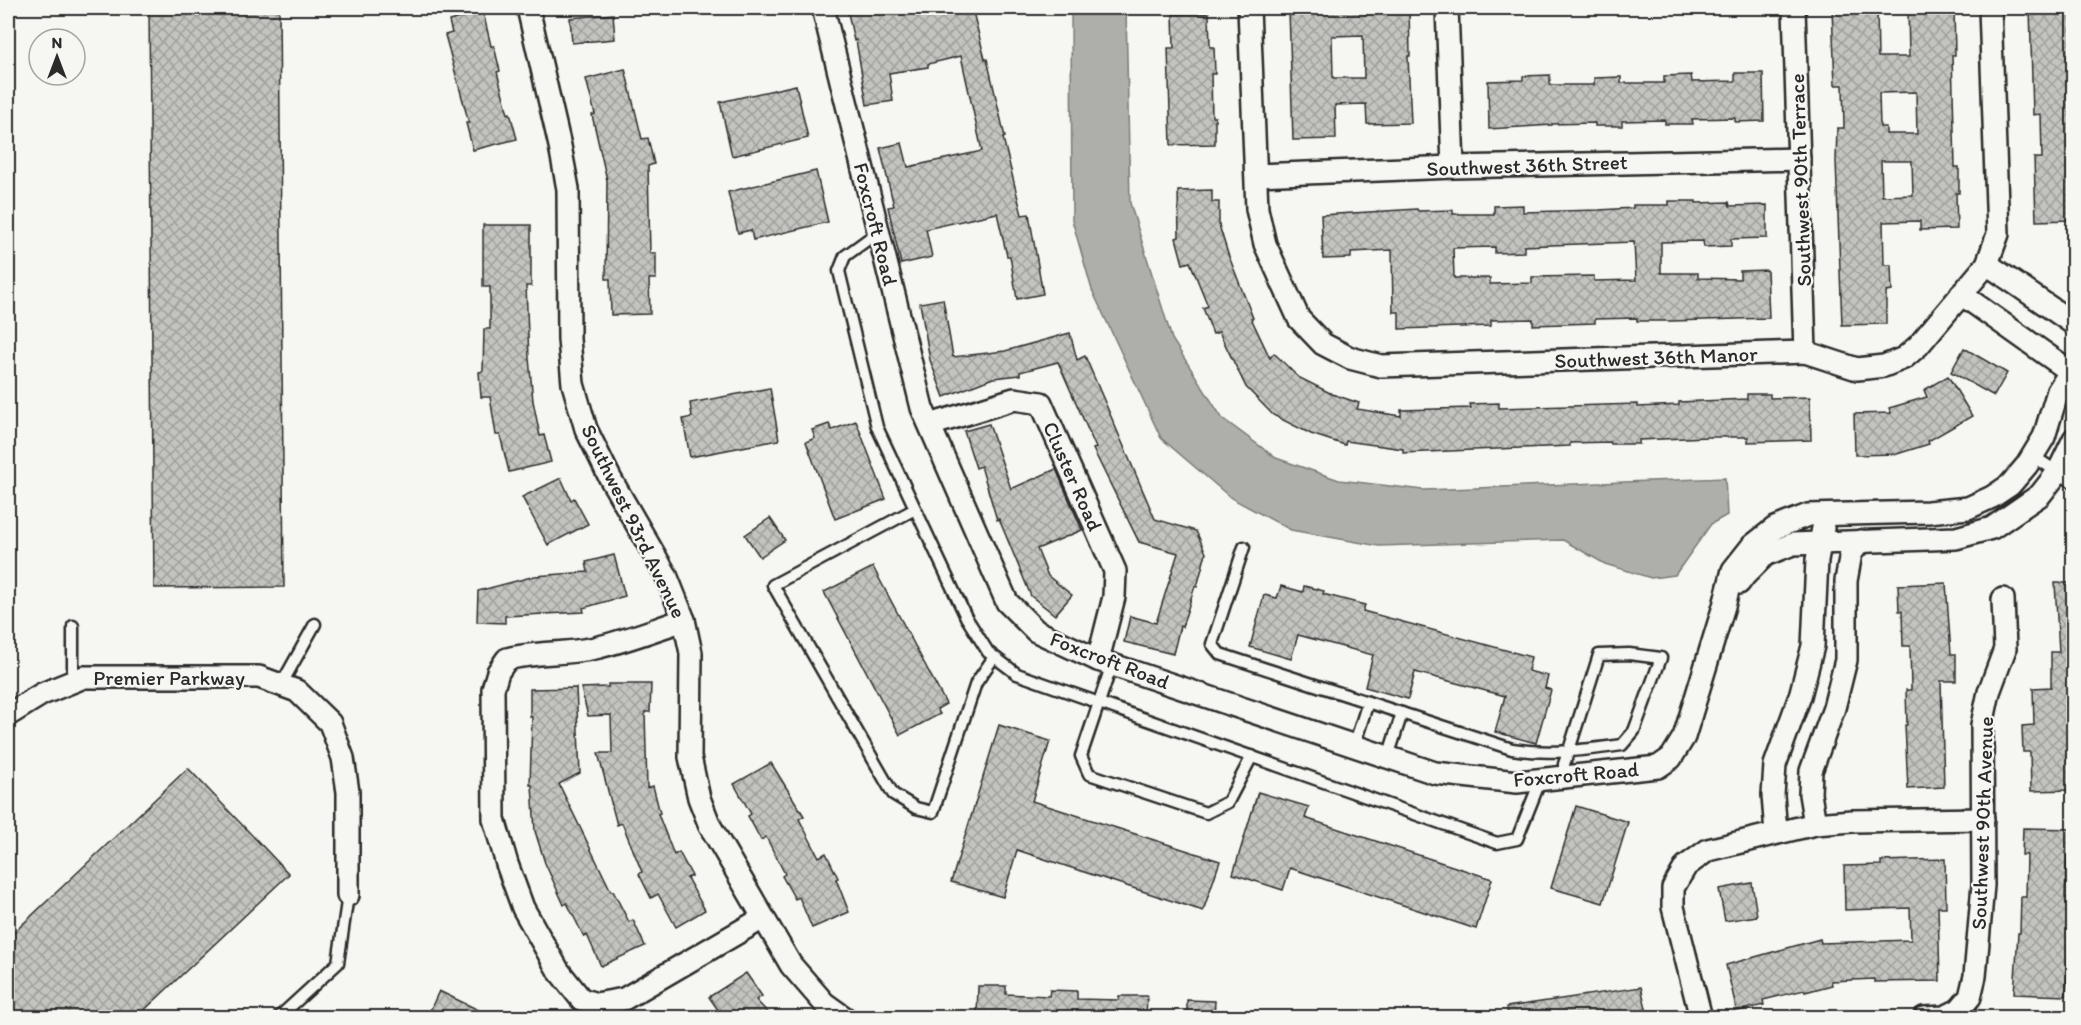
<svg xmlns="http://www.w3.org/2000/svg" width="2081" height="1025" font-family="Itim,sans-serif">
<defs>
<pattern id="building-cross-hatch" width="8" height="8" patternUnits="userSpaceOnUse" patternTransform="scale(1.5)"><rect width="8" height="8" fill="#c3c3c0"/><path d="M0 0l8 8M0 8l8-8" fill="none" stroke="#9f9f9c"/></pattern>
</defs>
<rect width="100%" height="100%" fill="#f6f6f2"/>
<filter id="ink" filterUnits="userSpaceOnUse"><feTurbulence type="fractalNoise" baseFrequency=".0167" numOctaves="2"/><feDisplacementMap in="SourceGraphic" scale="12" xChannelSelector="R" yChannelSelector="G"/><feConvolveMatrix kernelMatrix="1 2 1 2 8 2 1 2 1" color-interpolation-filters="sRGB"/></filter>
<g filter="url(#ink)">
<polygon fill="#aeaeab" stroke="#7a7a78" stroke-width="1.5" points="1071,8 1126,8 1130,203 1172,339 1222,418 1276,458 1339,480 1424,490 1725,478 1727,515 1711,524 1675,575 1651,578 1605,564 1563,540 1379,546 1291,530 1231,498 1161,438 1092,290 1072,220"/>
<g fill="url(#building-cross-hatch)" stroke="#2b2b2b" stroke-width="1.5" fill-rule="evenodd">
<polygon points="149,8 279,8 284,587 154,588"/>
<polygon points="847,8 972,8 985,59 987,59 1005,137 1003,138 1022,215 1029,214 1043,294 1017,299 1010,256 1007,256 997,213 926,229 932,257 901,264 888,207 894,206 880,148 902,143 908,167 982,151 961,56 928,64 928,67 889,73 893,101 867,105 856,40 854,41"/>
<path d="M1409 8 1410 56H1408L1411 123 1367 124 1366 104 1335 105 1336 139 1293 140 1289 9ZM1363 35 1364 78H1333L1332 36Z"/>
<path d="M1832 8H1877L1878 57H1909L1908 8H1954L1955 55H1952L1955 167H1959V193H1956L1957 229 1920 230V221L1883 222 1884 265H1891L1892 291 1886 292V324L1842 325 1836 161 1837 128H1844L1843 85H1835ZM1916 92 1917 134H1886V127H1880L1879 93ZM1881 161H1912L1913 195 1882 196Z"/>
<polygon points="2030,8 2073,8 2073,220 2036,221 2034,158 2042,158 2041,114 2033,115"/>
<polygon points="483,12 491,46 494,46 500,71 497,72 508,114 510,113 517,139 473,150 466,123 469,123 445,35 452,33 449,21"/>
<polygon points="1209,13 1210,47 1214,47 1215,74 1211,74 1212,117 1215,117 1215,144 1171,145 1168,48 1174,48 1173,14"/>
<polygon points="613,14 615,39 572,43 570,18"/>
<polygon points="625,69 642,139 648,138 654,164 648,166 650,253 656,253 656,279 649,279 650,314 611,315 610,279 606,279 607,180 592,115 595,114 586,79"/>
<polygon points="1735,73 1763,73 1764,121 1735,122 1735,118 1692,119 1693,124 1665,124 1665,120 1622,121 1622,126 1595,126 1595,123 1552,124 1552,125 1489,129 1488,81 1523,80 1523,76 1550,75 1550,85 1594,85 1594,78 1621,77 1621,83 1664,83 1664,76 1691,75 1692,82 1735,81"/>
<polygon points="796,85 808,138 732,156 720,102"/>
<polygon points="816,171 828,222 753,240 751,230 738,233 728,192"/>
<polygon points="1212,190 1212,202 1219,202 1219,225 1228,254 1253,318 1251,318 1270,358 1274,353 1298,377 1332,394 1359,403 1357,409 1401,416 1401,410 1471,408 1470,404 1499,403 1499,408 1638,404 1638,407 1679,405 1679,402 1747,399 1747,394 1770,394 1770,398 1810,397 1811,440 1748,442 1748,437 1708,437 1639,440 1639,444 1611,444 1610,442 1570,443 1570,446 1403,453 1403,449 1346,441 1345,445 1311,434 1273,415 1246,387 1219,332 1213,334 1203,308 1208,306 1190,262 1183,264 1176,238 1179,237 1178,191"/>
<path d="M1669 201H1696V203L1729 202 1730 206 1767 205V238L1731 239V246L1704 247 1703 241 1661 242V273H1698V278L1740 279V271L1767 270 1769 318 1672 321H1637V318L1595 319V323L1533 325V319L1491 320V326L1399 329V312H1393L1392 250 1351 252V258L1323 259 1321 215 1417 209 1418 211 1453 210V214H1494V206L1523 205V212L1599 210 1633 208V205H1669ZM1634 242 1636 280 1594 281V276L1532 277V283L1490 284V278H1454L1453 248 1495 247V253L1524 252V246Z"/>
<polygon points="483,225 531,225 531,286 526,286 529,358 533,401 540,436 544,435 551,462 509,472 500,435 496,435 490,397 481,397 479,372 483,371 484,329 490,329 490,287 483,287"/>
<polygon points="943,299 953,357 1005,351 1070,333 1077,360 1085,356 1155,519 1196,531 1206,553 1197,587 1195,586 1182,627 1180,626 1173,654 1124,642 1130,616 1156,623 1178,553 1139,542 1093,449 1096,448 1058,362 1020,372 1020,375 993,378 944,397 930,360 920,303"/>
<polygon points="1964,348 2007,373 1994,396 1951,372"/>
<polygon points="1948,376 1972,416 1928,441 1929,444 1897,454 1855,455 1854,414 1891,413 1889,408 1927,397 1924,390"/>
<polygon points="770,388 779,440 690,457 683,419 692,417 690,403"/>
<polygon points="856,421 886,499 835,519 806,442 815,438 812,430 829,424 832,430"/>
<polygon points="989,424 1011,489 1056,469 1082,530 1037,549 1048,576 1072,595 1055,615 1031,596 999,519 997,520 981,466 976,468 964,431"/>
<polygon points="561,478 571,500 574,498 588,524 548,545 522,497"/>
<polygon points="770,518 785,540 760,557 745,535"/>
<polygon points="614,555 625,596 583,608 584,612 505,616 505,623 477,622 478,591 535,576 588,572 586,562"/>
<polygon points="873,567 946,704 937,709 940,714 900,735 824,592"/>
<polygon points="1946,583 1951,654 1956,654 1956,681 1941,681 1944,787 1908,789 1905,725 1907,725 1906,690 1911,690 1910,646 1903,646 1902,611 1899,611 1898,585"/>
<polygon points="2055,583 2073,583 2073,714 2067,714 2068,761 2072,761 2073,790 2031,791 2030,752 2023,752 2022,726 2034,725 2033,688 2051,687 2051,652 2059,652"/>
<polygon points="1281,586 1303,592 1304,586 1324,591 1323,594 1365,605 1363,611 1531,657 1528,671 1548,676 1545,688 1551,690 1536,743 1495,732 1505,696 1415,672 1408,699 1365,687 1373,655 1298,635 1291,659 1250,647 1264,595 1277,598"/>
<polygon points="608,684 651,684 650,712 645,712 647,788 653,786 660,813 658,814 674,855 679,852 692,876 687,878 705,910 676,927 658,894 651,898 639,874 642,872 622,823 617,825 598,753 612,753 611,715 588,716 581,688 608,687"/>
<polygon points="576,688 580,773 559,784 611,891 613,891 629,922 633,920 645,946 601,966 587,935 584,937 567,903 564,905 545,863 535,831 532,785 530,785 532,717 530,717 530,689"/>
<polygon points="999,725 1050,741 1032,801 1220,861 1203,911 1017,850 1003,897 951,882"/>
<polygon points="771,763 804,816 799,819 819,857 826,853 838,878 836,879 849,912 812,928 799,897 795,899 782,876 785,874 766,837 761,840 748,816 751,814 734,784"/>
<polygon points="188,768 289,874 137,1017 8,1017 8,938"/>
<polygon points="1258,792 1309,807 1305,818 1492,879 1476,929 1290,868 1283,890 1233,874"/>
<polygon points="1576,806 1628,822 1603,903 1551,888"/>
<polygon points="2023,828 2073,829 2073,856 2067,856 2065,898 2071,898 2066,996 2014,994 2018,933 2020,933 2021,897 2026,897 2027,855 2022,855"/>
<polygon points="1945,859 1946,907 1938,907 1940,981 1874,982 1874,979 1831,981 1832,985 1805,992 1804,990 1763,1000 1764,1005 1737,1011 1726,965 1820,939 1821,943 1911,940 1910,908 1845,910 1844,866 1881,865 1881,861"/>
<polygon points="1752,883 1757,916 1725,921 1719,889"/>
<polygon points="746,973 762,996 756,1000 772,1017 723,1017 709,997"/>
<polygon points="978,986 1006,986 1006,994 1049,996 1050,990 1077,991 1077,999 1119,1000 1119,996 1147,996 1146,1017 977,1017"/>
<polygon points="1641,987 1648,1017 1508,1017 1507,1007"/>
<polygon points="439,991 493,1017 427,1017"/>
<polygon points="1187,1000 1215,1001 1214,1017 1187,1017"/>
</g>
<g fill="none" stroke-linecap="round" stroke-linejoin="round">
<g stroke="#2b2b2b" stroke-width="15">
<g id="lane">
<polyline points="878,232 845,256 839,271 877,427 966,617 988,652 1017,674 1497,843 1517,839 1541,779"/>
<polyline points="2033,456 2074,483"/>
<polyline points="915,509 773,585 893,794 916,808 933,812 976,683 994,657"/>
<path d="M1244 547 1212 644 1220 654 1512 749C1549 755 1585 750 1622 745L1634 731 1661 658 1629 654 1599 655 1569 750 1564 764V777"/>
<polyline points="73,626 73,681"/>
<polyline points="1112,664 1081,756 1089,774 1206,813 1228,802 1252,756"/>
<polyline points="281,685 315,624"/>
<polyline points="1354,746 1368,702"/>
<polyline points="1388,757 1402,713"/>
<polyline points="278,1018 338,963 348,895"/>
</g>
</g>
<g stroke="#2b2b2b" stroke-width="26">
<g id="street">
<polyline points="528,8 560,146 568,189 569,339 573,384 586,429 610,478 666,575 684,620 691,653 690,757 699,798 710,826 791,965 824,1003 845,1018"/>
<polyline points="823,8 922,408 1007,602 1036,631 1098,660 1435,773 1517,782 1658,767 1671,758 1684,737 1724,606 1733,570 1752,546 1775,528 1808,515 1928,512 1968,508 1992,497 2010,485 2027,465 2044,437 2058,391 2074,366"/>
<polyline points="1249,8 1257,209 1265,244 1299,319 1323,344 1350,358 1381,366 1805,352 1857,369 1884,366 1904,358 1918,346 1987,264 1998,234 1990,8"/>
<polyline points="1447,8 1453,167"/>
<polyline points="1794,8 1805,352"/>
<polyline points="1256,175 1453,167 1799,159"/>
<polyline points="1987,264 2074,324"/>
<polyline points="1961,294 2074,374"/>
<polyline points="930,425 1014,399 1041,403 1115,571 1114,597 1098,660"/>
<polyline points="1739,583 1745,575 1765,555 1793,544 1956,538 1992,528 2040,495 2058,472 2074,439"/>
<path d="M684 620C656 629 628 640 599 647 569 655 537 651 507 659L498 672 493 689 494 819 507 864 523 908 558 970 581 999 596 1004 624 999 763 918"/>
<polyline points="8,715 42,694 84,677 259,677 297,691 330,723 343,758 348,792 348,895"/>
<polyline points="1815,824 1810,794 1811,771 1834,708 1846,660 1846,581 1851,553 1861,541"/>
<polyline points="1776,833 1773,795 1775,765 1800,696 1813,646 1817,560 1823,528"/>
<polyline points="1701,1018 1673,907 1673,888 1686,866 1708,850 1815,824 1852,821 1983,819"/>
<polyline points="1924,1018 1945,1017 1959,1010 1970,997 1975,976 1983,885 1982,725 1989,692 2005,649 2003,599"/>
</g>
</g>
<use href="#lane" stroke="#f6f6f2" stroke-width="10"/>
<use href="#street" stroke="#f6f6f2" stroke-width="21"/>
</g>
</g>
<g text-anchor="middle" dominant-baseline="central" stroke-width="4.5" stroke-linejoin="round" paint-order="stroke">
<g font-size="21" fill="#2b2b2b" stroke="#f6f6f2">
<text transform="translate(1527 165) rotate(-2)">Southwest 36th Street</text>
<text transform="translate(1800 180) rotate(-92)">Southwest 90th Terrace</text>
<text transform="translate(876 224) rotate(76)">Foxcroft Road</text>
<text transform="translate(1656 357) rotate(-2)">Southwest 36th Manor</text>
<text transform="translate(1073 476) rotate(66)">Cluster Road</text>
<text transform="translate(634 521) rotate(64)">Southwest 93rd Avenue</text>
<text transform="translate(1110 660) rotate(21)">Foxcroft Road</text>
<text x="169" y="677">Premier Parkway</text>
<text transform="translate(1576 774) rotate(-5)">Foxcroft Road</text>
<text transform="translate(1982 823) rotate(-88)">Southwest 90th Avenue</text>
</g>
</g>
<rect width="2081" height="1025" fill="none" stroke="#f6f6f2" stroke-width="30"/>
<rect x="15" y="15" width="2051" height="995" fill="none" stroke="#2b2b2b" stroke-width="2" filter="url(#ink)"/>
<g transform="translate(57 57)"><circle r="28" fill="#f6f6f2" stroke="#a5a5a2" stroke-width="1.5"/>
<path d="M0-4.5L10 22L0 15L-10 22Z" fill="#2b2b2b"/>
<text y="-9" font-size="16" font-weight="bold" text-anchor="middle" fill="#2b2b2b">N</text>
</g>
</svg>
